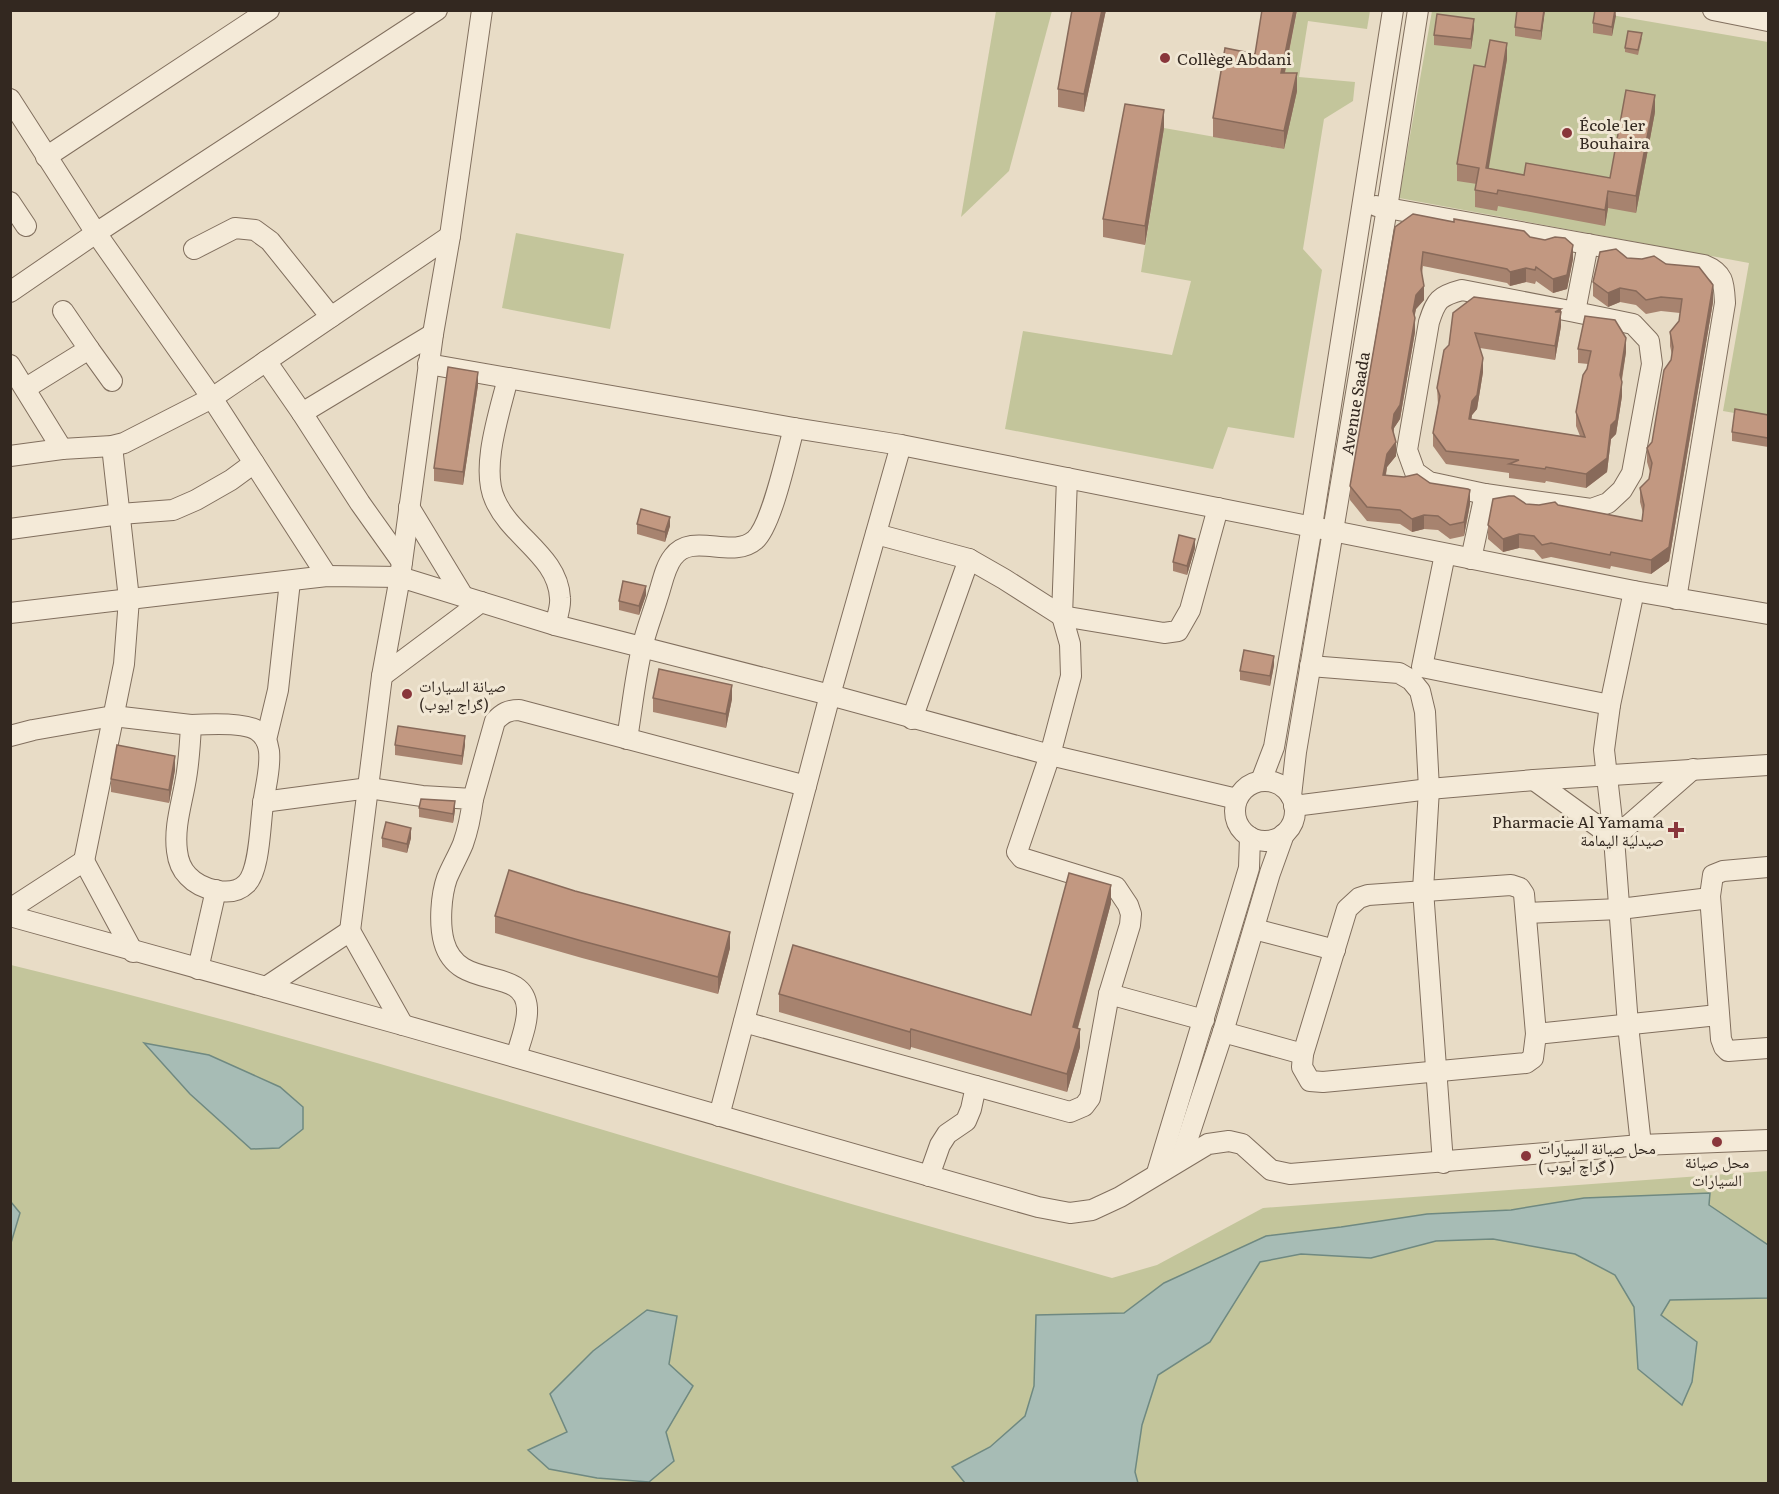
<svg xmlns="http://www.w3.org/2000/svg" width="1779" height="1494" font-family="Literata,'Noto Naskh Arabic',serif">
<rect width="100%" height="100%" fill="#e8dcc6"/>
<g fill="#c3c59b">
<polygon points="996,11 1052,11 1009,171 961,217"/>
<polygon points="1297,11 1370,11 1367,29 1308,21 1299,77 1355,82 1353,101 1324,119 1303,249 1322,270 1294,438 1228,427 1213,469 1005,429 1023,331 1172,355 1191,281 1141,272 1164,128 1284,149 1281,91"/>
<polygon points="1432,11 1588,11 1768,42 1768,419 1723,411 1749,263 1399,198"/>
<polygon points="516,233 624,254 610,329 502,308"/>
<path d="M11 965C276 1029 536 1110 797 1188 902 1219 1007 1248 1112 1278L1157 1265 1263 1208 1768 1171V1483L11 1484Z"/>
</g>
<g fill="#a7bcb5" stroke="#6f8981" stroke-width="1.5">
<polygon points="144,1043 209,1055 280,1087 303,1107 303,1129 279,1148 251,1149 190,1094"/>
<polygon points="1710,1193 1709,1205 1768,1245 1768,1298 1670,1300 1661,1315 1697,1342 1692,1382 1682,1405 1638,1369 1634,1307 1615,1275 1575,1254 1493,1239 1436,1241 1371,1258 1301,1254 1260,1262 1210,1342 1158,1375 1142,1425 1135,1472 1138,1483 965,1483 952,1467 990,1447 1025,1416 1034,1386 1036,1315 1124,1313 1164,1283 1266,1236 1341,1227 1427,1214 1511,1210 1584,1198"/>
<polygon points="11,1202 20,1213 11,1243"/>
<polygon points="647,1310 677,1316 669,1364 693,1386 666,1432 674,1461 649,1482 597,1478 549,1469 528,1450 567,1432 550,1394 593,1351"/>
</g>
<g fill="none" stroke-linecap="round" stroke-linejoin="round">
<g stroke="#816f5e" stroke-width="22">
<g id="minor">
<polyline points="1713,10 1768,21"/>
<polyline points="10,99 96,233 212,398 327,576"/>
<polyline points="46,157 269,10"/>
<polyline points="10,202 26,226"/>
<path d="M1376 206 1704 265C1724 273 1724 283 1725 303L1676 599"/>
<polyline points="194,249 235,228 255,230 270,241 331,317"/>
<polyline points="10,292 96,233 437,10"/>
<path d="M1575 312 1462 290C1439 296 1436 300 1429 322L1407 450 1415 472 1429 482 1485 494 1591 509 1608 503 1622 490 1632 473 1652 364 1649 341 1633 324 1575 312 1588 244"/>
<polyline points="89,349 112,381"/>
<polyline points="266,361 302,413 433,334"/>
<polyline points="428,364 794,428 901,445 1634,591 1768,614"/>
<polyline points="10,365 62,449"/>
<path d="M508 378C500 411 480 468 495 500 511 537 558 556 560 598 561 607 557 617 555 625"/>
<polyline points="26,388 89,349 63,311"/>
<polyline points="302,413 360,503 402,562"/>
<polyline points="10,456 62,449 112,446 124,443 212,398 450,236"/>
<polyline points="409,507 463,596"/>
<polyline points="10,529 120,514 173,510 196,500 231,480 254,463"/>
<polyline points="876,534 969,559"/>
<polyline points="1445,554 1422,667 1610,705"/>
<polyline points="1471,559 1485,494"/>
<polyline points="1634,591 1610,705 1604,750 1614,838 1628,1025 1641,1145"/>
<polyline points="10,613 327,576 400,577 433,334 450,236 482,10"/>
<polyline points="1310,666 1399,673 1411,680 1420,691 1425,712 1429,789 1423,890 1443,1163"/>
<polyline points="382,676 481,602"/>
<polyline points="912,719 969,559 1004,579 1062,616 1164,633 1178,631 1190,610 1218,508"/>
<path d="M10 736 33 730 113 716 191 725C190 745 189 764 185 784 181 806 174 828 177 851 178 860 181 869 188 876 200 889 231 899 246 884 260 871 260 824 263 805 265 787 271 769 269 751 268 743 265 736 258 731 246 722 207 724 191 725"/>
<path d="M627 739C632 709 635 678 642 648 646 630 653 613 658 596 662 584 665 567 673 557 692 531 732 560 755 540 772 525 787 453 794 428"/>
<polyline points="266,740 278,690 290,581"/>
<polyline points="1534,780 1614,838 1693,769"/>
<circle cx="1265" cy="811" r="30"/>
<polyline points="1261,781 1274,747 1312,526 1393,10"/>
<path id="s1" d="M1291 796 1296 752 1387 208 1418 10"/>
<path d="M473 799 495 721C503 713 508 710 519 710L806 786"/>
<path d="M263 802 369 788 422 796 473 799C471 815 468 830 463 844 458 856 452 866 447 878 441 895 439 924 444 942 458 993 524 964 527 1008 528 1024 520 1042 516 1057"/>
<polyline points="1294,806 1429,789 1534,780 1768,765"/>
<polyline points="84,861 124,664 129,599 112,446"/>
<polyline points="1768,867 1723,871 1713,875 1710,896 1721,1039 1724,1047 1728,1051 1768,1048"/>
<polygon points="1511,885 1520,888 1524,894 1536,1034 1533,1058 1526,1063 1323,1082 1310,1081 1302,1067 1303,1054 1347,909 1359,898 1368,895"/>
<polyline points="10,909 84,861 133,952"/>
<polyline points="1526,913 1620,909 1710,898"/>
<polyline points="10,916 403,1025 1038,1207 1070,1213 1092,1210 1120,1197 1208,1144 1229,1141 1242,1144 1271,1170 1290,1174 1641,1145 1768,1140"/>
<polyline points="1254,929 1335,950"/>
<polyline points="350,931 382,676 400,577 555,625 830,695 1050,755 1237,799"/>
<polyline points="198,969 216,890"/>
<polyline points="266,987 350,931 403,1025"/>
<polyline points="1109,994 1204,1020"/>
<polyline points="744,1022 1070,1112 1084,1106 1090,1098 1109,994 1130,925 1131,914 1128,905 1116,887 1022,858 1017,852 1050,755 1071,676 1070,644 1062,616 1067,478"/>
<polyline points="1223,1032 1303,1054"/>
<polyline points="1536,1034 1718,1015"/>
<polyline points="719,1116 830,695 901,445"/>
<polyline points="1181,1159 1223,1032 1270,873 1284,834"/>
<polyline points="1157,1173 1249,868 1250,837"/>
<polyline points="929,1176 940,1145 947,1134 966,1121 971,1109 976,1086"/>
</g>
</g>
<use href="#minor" stroke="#f4ead8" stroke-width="20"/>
</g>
<g fill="#a7836f">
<polygon points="1106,10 1084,112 1058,107 1058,89"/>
<polygon points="1259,10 1297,10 1285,73 1297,91 1284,149 1213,137 1213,118 1255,54 1262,11"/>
<polygon points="1517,10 1545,10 1541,40 1515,36 1515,27"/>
<polygon points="1616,10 1612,36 1593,33 1593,23"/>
<polygon points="1474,29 1471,49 1434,45 1434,35"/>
<polygon points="1642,38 1638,55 1625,52 1625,48"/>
<polygon points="1507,59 1488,168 1524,175 1610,178 1655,112 1636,213 1608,208 1605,226 1498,206 1497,211 1475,207 1475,190 1477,184 1457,181 1457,164 1485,67"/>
<polygon points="1164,128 1145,245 1103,237 1103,219"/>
<polygon points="1395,227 1530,237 1573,259 1567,289 1553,293 1536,281 1535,284 1526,282 1510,286 1507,283 1423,266 1422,274 1424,300 1416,309 1414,316 1415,332 1400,419 1394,428 1393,433 1396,456 1387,467 1386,475 1430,483 1470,504 1464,536 1450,539 1438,530 1424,529 1412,532 1400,524 1367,521 1350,500 1350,486"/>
<polygon points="1627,258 1713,302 1669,561 1651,574 1611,566 1610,569 1551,557 1542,559 1534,550 1519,548 1503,552 1488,539 1488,525 1526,504 1539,505 1558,505 1642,521 1643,513 1640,502 1640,488 1649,479 1650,472 1647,462 1647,448 1652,442 1671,360 1672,355 1670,346 1670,332 1679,321 1680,313 1661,311 1646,314 1636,305 1620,302 1608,307 1593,296 1593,282"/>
<polygon points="1474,297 1561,309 1561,326 1555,360 1480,348 1483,372 1477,409 1472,415 1471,420 1580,436 1576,426 1576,412 1588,364 1578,363 1578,349 1626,352 1622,380 1622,396 1616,434 1611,439 1607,472 1586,488 1546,481 1545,483 1509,478 1509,473 1446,464 1433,446 1433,433 1438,405 1437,388 1449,345"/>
<polygon points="478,385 463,485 434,481 434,468"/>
<polygon points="1768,415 1768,447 1732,441 1732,432"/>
<polygon points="637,524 670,526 665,542 637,534"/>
<polygon points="1195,548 1187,575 1173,571 1173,562"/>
<polygon points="646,595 639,615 619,610 619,601"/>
<polygon points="1274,665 1270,686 1240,680 1240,671"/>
<polygon points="653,698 732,699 726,728 653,712"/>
<polygon points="395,745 465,745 462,765 395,755"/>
<polygon points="175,770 169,803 111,792 111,779"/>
<polygon points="419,808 455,810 453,823 419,817"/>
<polygon points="382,838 411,838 407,853 382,847"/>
<polygon points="575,891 730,948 718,994 582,958 495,933 495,916"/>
<polygon points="1111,903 1078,1028 1080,1047 1067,1092 911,1047 910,1050 779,1012 779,994 1031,1015"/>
</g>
<g fill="#886a5a">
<polygon points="1102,10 1106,10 1084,112 1084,94"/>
<polygon points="1294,10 1297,10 1281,91 1281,73"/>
<polygon points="1544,10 1545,10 1541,40 1541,31"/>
<polygon points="1615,10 1616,16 1612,36 1612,27"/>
<polygon points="1474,19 1474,29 1471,49 1471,39"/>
<polygon points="1507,43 1507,59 1486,185 1486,168"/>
<polygon points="1297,73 1297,91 1284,149 1284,131"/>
<polygon points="1655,95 1655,112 1636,213 1636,196"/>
<polygon points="1164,110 1164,128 1145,245 1145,226"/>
<polygon points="1608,191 1608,208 1605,226 1605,210"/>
<polygon points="1573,245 1573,259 1567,289 1553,293 1553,279"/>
<polygon points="1526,268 1526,282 1510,286 1510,272"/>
<polygon points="1424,286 1424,300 1416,309 1413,325 1413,311 1416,295"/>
<polygon points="1620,288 1620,302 1608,307 1608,293"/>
<polygon points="1713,288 1713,302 1669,561 1651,574 1651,560"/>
<polygon points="1561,309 1561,326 1555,360 1555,312"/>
<polygon points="1415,318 1415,332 1400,419 1394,428 1392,442 1392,428 1394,414"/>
<polygon points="1626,338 1626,352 1620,389 1620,375"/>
<polygon points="1483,358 1483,372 1477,409 1472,415 1469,433 1469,419 1472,401"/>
<polygon points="478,372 478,385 463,485 463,472"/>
<polygon points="1622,382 1622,396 1616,434 1611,439 1607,472 1586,488 1586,474 1611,425"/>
<polygon points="1396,442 1396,456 1387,467 1383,489 1383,475 1387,454"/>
<polygon points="1470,490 1470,504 1464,536 1464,522"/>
<polygon points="1424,515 1424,529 1412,532 1412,519"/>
<polygon points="670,517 670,526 665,542 665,532"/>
<polygon points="1519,534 1519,548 1503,552 1503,539"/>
<polygon points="1195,539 1195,548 1187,575 1187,566"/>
<polygon points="646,586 646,595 639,615 639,606"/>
<polygon points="1274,656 1274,665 1270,686 1270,676"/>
<polygon points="732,685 732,699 726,728 726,714"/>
<polygon points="465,736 465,745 462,765 462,756"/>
<polygon points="175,756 175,770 169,803 169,790"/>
<polygon points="455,801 455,810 453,823 453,814"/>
<polygon points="411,828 411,838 407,853 407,844"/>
<polygon points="1111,885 1111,903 1073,1045 1073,1027"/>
<polygon points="730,932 730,948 718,994 718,977"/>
<polygon points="911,1029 911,1047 910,1050 910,1032"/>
<polygon points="1080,1029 1080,1047 1067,1092 1067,1074"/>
</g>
<g fill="#c29881" stroke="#886a5a" stroke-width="1.5">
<polygon points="1072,10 1102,10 1084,94 1058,89"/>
<polygon points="1262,10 1294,10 1281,73 1297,73 1284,131 1213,118 1225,48 1255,54"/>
<polygon points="1517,10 1544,10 1541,31 1515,27"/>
<polygon points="1595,10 1615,10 1612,27 1593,23"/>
<polygon points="1437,14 1474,19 1471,39 1434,35"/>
<polygon points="1628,31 1642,33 1638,50 1625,48"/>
<polygon points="1490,40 1507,43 1486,168 1524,175 1526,163 1610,178 1626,90 1655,95 1636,196 1608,191 1605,210 1498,190 1497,194 1475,190 1479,168 1457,164 1474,65 1485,67"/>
<polygon points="1125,104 1164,110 1145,226 1103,219"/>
<polygon points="1413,214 1454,222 1454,219 1524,231 1530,237 1545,240 1555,237 1565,238 1573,245 1567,275 1553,279 1536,267 1535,270 1526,268 1510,272 1507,269 1423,252 1421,269 1424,286 1416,295 1413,311 1415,318 1400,405 1394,414 1392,428 1396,442 1387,454 1383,475 1404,477 1417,474 1430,483 1468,489 1470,490 1464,522 1450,525 1438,516 1424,515 1412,519 1400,510 1367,507 1350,486 1395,227"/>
<polygon points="1616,249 1627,258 1642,259 1654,256 1666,264 1699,267 1713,285 1669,547 1651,560 1611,552 1610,555 1551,543 1542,545 1534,536 1519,534 1503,539 1488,525 1493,499 1509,496 1514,496 1526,504 1539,505 1555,502 1558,505 1642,521 1644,505 1640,488 1649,479 1652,463 1647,448 1652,442 1664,370 1671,360 1673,347 1670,332 1679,321 1682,299 1661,297 1646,300 1636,291 1620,288 1608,293 1593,282 1600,252"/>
<polygon points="1474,297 1561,309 1555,312 1561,312 1555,346 1475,333 1483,358 1477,395 1472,401 1469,419 1585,437 1576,412 1583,375 1587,369 1591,351 1578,349 1585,316 1615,320 1626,338 1620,375 1622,382 1616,420 1611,425 1607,458 1586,474 1546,467 1545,469 1509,464 1519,460 1446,451 1433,433 1440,396 1437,388 1444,350 1449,345 1453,313"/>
<polygon points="448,367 478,372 463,472 434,468"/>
<polygon points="1735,409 1768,415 1768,438 1732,432"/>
<polygon points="641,509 670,517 665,532 637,524"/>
<polygon points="1179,535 1195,539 1187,566 1173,562"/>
<polygon points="623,581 646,586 639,606 619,601"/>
<polygon points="1244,650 1274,656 1270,676 1240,671"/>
<polygon points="659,669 732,685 726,714 653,698"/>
<polygon points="398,726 465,736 462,756 395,745"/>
<polygon points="117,745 175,756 169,790 111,779"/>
<polygon points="421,799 455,801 453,814 419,808"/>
<polygon points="386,822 411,828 407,844 382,838"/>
<polygon points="509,870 575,891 730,932 718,977 582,941 495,916"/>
<polygon points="1069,873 1111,885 1073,1027 1080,1029 1067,1074 911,1029 910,1032 779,994 793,945 1031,1015"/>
</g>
<g fill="#89363b" stroke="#f1e7d4" stroke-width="2">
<circle cx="1165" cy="58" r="6"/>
<circle cx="1567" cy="133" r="6"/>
<circle cx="407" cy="694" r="6"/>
<path d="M1673 821h6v6h6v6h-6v6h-6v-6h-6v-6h6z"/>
<circle cx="1717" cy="1142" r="6"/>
<circle cx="1526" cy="1156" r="6"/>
</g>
<g text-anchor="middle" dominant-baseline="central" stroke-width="6" stroke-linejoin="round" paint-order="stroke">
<g font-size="16" fill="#332820" stroke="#f1e7d4" text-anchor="start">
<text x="1177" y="58">Collège Abdani</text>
<text x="1579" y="124">École 1er<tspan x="1579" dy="18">Bouhaira</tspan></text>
<text x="419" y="685">صيانة السيارات<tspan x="419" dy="18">(گراج ايوب)</tspan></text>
<text x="1664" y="821" text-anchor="end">Pharmacie Al Yamama<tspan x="1664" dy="18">صيدلية اليمامة</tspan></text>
<text x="1538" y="1147">محل صيانة السيارات<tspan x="1538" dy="18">( گراچ أيوب )</tspan></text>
<text x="1717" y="1161" text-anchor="middle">محل صيانة<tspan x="1717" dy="18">السيارات</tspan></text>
</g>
<g font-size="16" fill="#332820" stroke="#f1e7d4">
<text stroke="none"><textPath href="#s1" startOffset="398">Avenue Saada</textPath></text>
</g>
</g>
<rect width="1779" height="1494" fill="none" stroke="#332820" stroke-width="24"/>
</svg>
